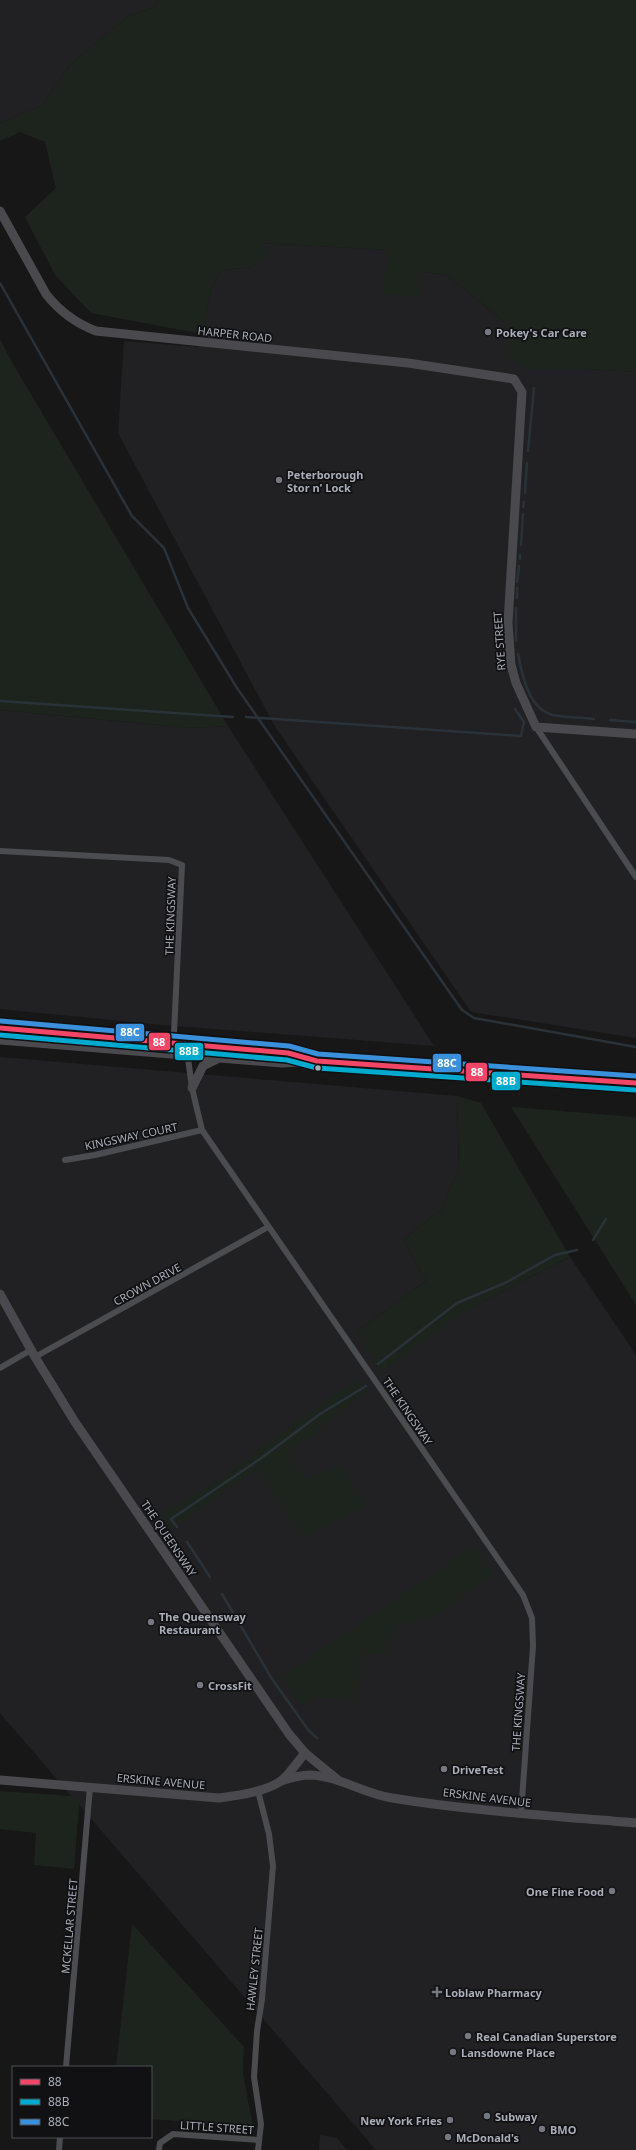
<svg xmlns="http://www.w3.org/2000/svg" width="636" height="2150" font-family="'Noto Sans',sans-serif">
<rect width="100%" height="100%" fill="#171717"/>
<g fill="#212123">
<polygon points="0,0 158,0 155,7 127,17 70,65 42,105 0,123"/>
<polygon points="262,243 389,250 422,272 447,275 506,323 585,369 636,372 636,1038 471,1012 274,725 118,433 124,341 199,347 211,289 221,270 252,267"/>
<polygon points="0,710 193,728 228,726 434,1046 162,1025 0,1009"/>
<polygon points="0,1057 457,1096 459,1168 441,1210 403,1240 426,1281 356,1332 474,1306 570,1257 636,1355 636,2150 376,2150 0,1713"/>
<polygon points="320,2135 337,2138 347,2150 319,2150"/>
</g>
<g fill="#1d241e">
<polygon points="158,0 636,0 636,372 585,369 533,370 505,359 506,323 447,275 423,272 420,299 383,293 388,250 262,243 271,251 252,267 221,270 211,289 202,334 91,313 55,275 25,217 56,188 45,142 20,132 0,141 0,123 42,105 70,65 127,17 155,7"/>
<polygon points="0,339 13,364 228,726 193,728 0,710"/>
<polygon points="457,1096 481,1103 570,1257 474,1306 380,1372 356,1332 426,1281 403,1240 441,1210 459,1168"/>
<polygon points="511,1107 636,1117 636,1305"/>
<polygon points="357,1379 367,1393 286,1455 306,1478 341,1466 368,1504 302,1539 258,1468 170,1531 163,1514 235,1469 253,1453"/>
<polygon points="474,1547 494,1573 433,1617 398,1625 386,1655 363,1652 357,1701 318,1697 300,1705 281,1677"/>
<polygon points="0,1791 72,1796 79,1805 74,1869 34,1865 36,1833 0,1829"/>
<polygon points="132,1924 244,2047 243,2073 253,2127 151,2119 151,2067 116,2067"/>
</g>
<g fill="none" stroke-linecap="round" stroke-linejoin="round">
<g stroke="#2a3239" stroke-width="2.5">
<polyline points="0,283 132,516 164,548 188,608 237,688 462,1010 474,1018 636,1047"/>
<polyline points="528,451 534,388"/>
<polyline points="525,493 527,463"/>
<polyline points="523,507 524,502"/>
<polyline points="521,545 523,514"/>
<polyline points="520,559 520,555"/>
<polyline points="517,582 519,566"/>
<polyline points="517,598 517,588"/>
<polyline points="516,608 516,641"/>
<path d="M518 654C522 674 528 709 553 715 566 718 581 717 594 719"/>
<polyline points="0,701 233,717"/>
<polyline points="246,717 521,736 524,722 515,709"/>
<polyline points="610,720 636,722"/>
<polyline points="593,1240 606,1219"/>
<polyline points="378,1364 457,1303 505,1283 555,1255 577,1250"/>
<polyline points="177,1527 171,1519 260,1459 320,1414 366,1386"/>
<polyline points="187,1542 210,1577"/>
<polyline points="222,1594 272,1679 309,1731 317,1738"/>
</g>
<g stroke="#4b4c50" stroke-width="6">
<polyline points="536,727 636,877"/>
<polyline points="0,851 169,860 182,865 173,1054"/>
<polyline points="186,1043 192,1088 202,1130 523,1595 532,1618 533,1646 521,1814"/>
<polyline points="65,1160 95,1155 202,1130"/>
<polyline points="35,1357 268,1227"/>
<polyline points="0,1368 31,1350"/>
<polyline points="258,1791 269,1834 273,1866 262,1999 257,2031 254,2077 261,2124 258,2150"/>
<polyline points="66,2067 90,1787"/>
<polyline points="59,2150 60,2137"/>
<polyline points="159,2150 160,2143 173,2134 259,2140"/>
</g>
<g stroke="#4a4a4e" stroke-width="9">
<path d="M0 211 46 294C60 312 75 323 96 331L408 363 514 379 522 392 508 623 511 665 516 683 536 727 636 734"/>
<polyline points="0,1028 220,1046 288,1053 309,1058"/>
<polyline points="0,1040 282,1063 317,1061 393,1065 636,1083"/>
<polyline points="192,1088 203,1066 219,1058"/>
<polyline points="0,1294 35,1357 75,1422 289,1734 305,1753 338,1780"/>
<path d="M0 1780 219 1798C237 1796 265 1792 281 1781 290 1774 298 1761 305 1753"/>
<path d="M281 1781C290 1778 300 1775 310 1775 339 1776 364 1794 392 1798 472 1811 555 1816 636 1823"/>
</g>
<g stroke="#111113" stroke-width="8">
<polyline id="bus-1" points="0,1028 288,1053 317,1061 636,1083"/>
</g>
<g stroke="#111113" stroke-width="8">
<polyline id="bus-2" points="0,1035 287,1060 317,1068 635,1090"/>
</g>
<g stroke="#111113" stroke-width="8">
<polyline id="bus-3" points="1,1021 289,1046 318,1054 636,1076"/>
</g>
<use href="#bus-1" stroke="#f34667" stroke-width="5"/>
<use href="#bus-2" stroke="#00a9ce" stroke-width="5"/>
<use href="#bus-3" stroke="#3a90db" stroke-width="5"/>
</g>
<g fill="#757880" stroke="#111113" stroke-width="1.5">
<circle cx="488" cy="332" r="4"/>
<circle cx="279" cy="480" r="4"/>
<circle cx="151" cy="1622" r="4"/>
<circle cx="200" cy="1685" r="4"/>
<circle cx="444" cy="1769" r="4"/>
<circle cx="612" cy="1891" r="4"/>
<path d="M435 1986h4v4h4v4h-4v4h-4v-4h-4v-4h4z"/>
<circle cx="468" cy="2036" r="4"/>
<circle cx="453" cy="2052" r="4"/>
<circle cx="487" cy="2116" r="4"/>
<circle cx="450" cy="2120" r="4"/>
<circle cx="542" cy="2129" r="4"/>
<circle cx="448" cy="2137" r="4"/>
</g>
<circle fill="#a8adb8" stroke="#111113" stroke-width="1.5" cx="318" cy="1068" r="3.5"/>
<g text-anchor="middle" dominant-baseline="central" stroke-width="3.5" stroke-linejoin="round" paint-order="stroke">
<g font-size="11" font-weight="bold" fill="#a8adb8" stroke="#111113" text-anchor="start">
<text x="496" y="332">Pokey's Car Care</text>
<text x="287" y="474">Peterborough<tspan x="287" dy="13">Stor n' Lock</tspan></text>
<text x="159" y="1616">The Queensway<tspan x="159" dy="13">Restaurant</tspan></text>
<text x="208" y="1685">CrossFit</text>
<text x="452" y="1769">DriveTest</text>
<text x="604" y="1891" text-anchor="end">One Fine Food</text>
<text x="445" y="1992">Loblaw Pharmacy</text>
<text x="476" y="2036">Real Canadian Superstore</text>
<text x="461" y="2052">Lansdowne Place</text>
<text x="495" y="2116">Subway</text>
<text x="442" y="2120" text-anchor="end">New York Fries</text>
<text x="550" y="2129">BMO</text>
<text x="456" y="2137">McDonald's</text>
</g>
<g font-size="11" fill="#a8adb8" stroke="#111113">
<text transform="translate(235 334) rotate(6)">HARPER ROAD</text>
<text transform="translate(499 641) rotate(-94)">RYE STREET</text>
<text transform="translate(170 916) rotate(-88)">THE KINGSWAY</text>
<text transform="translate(131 1136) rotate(-12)">KINGSWAY COURT</text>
<text transform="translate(147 1284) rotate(-29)">CROWN DRIVE</text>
<text transform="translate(408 1411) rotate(56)">THE KINGSWAY</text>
<text transform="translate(169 1538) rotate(56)">THE QUEENSWAY</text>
<text transform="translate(518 1712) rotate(-86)">THE KINGSWAY</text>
<text transform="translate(161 1781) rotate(5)">ERSKINE AVENUE</text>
<text transform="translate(487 1797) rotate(7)">ERSKINE AVENUE</text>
<text transform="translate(69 1926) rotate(-85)">MCKELLAR STREET</text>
<text transform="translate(254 1969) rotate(-84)">HAWLEY STREET</text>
<text transform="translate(217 2127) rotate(4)">LITTLE STREET</text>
</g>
</g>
<g stroke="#111113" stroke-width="1.5">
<rect x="115" y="1023" width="30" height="19" rx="4" fill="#3a90db"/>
<rect x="148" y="1032" width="23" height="19" rx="4" fill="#f34667"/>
<rect x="174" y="1042" width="30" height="19" rx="4" fill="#00a9ce"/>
<rect x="432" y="1053" width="30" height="20" rx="4" fill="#3a90db"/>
<rect x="465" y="1062" width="23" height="20" rx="4" fill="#f34667"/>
<rect x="491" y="1071" width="30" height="20" rx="4" fill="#00a9ce"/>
</g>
<g font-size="11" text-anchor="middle" font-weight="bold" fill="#fff">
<text x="130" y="1036">88C</text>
<text x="159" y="1046">88</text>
<text x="189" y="1055">88B</text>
<text x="447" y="1067">88C</text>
<text x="477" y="1076">88</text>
<text x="506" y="1085">88B</text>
</g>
<rect x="12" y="2066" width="140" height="72" fill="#111113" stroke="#4d4f55"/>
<rect x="20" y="2079" width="20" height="6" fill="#f34667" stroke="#4d4f55"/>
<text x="48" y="2086" font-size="12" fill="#a8adb8">88</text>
<rect x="20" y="2099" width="20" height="6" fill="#00a9ce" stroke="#4d4f55"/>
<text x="48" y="2106" font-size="12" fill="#a8adb8">88B</text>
<rect x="20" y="2119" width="20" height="6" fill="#3a90db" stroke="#4d4f55"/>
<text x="48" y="2126" font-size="12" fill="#a8adb8">88C</text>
</svg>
